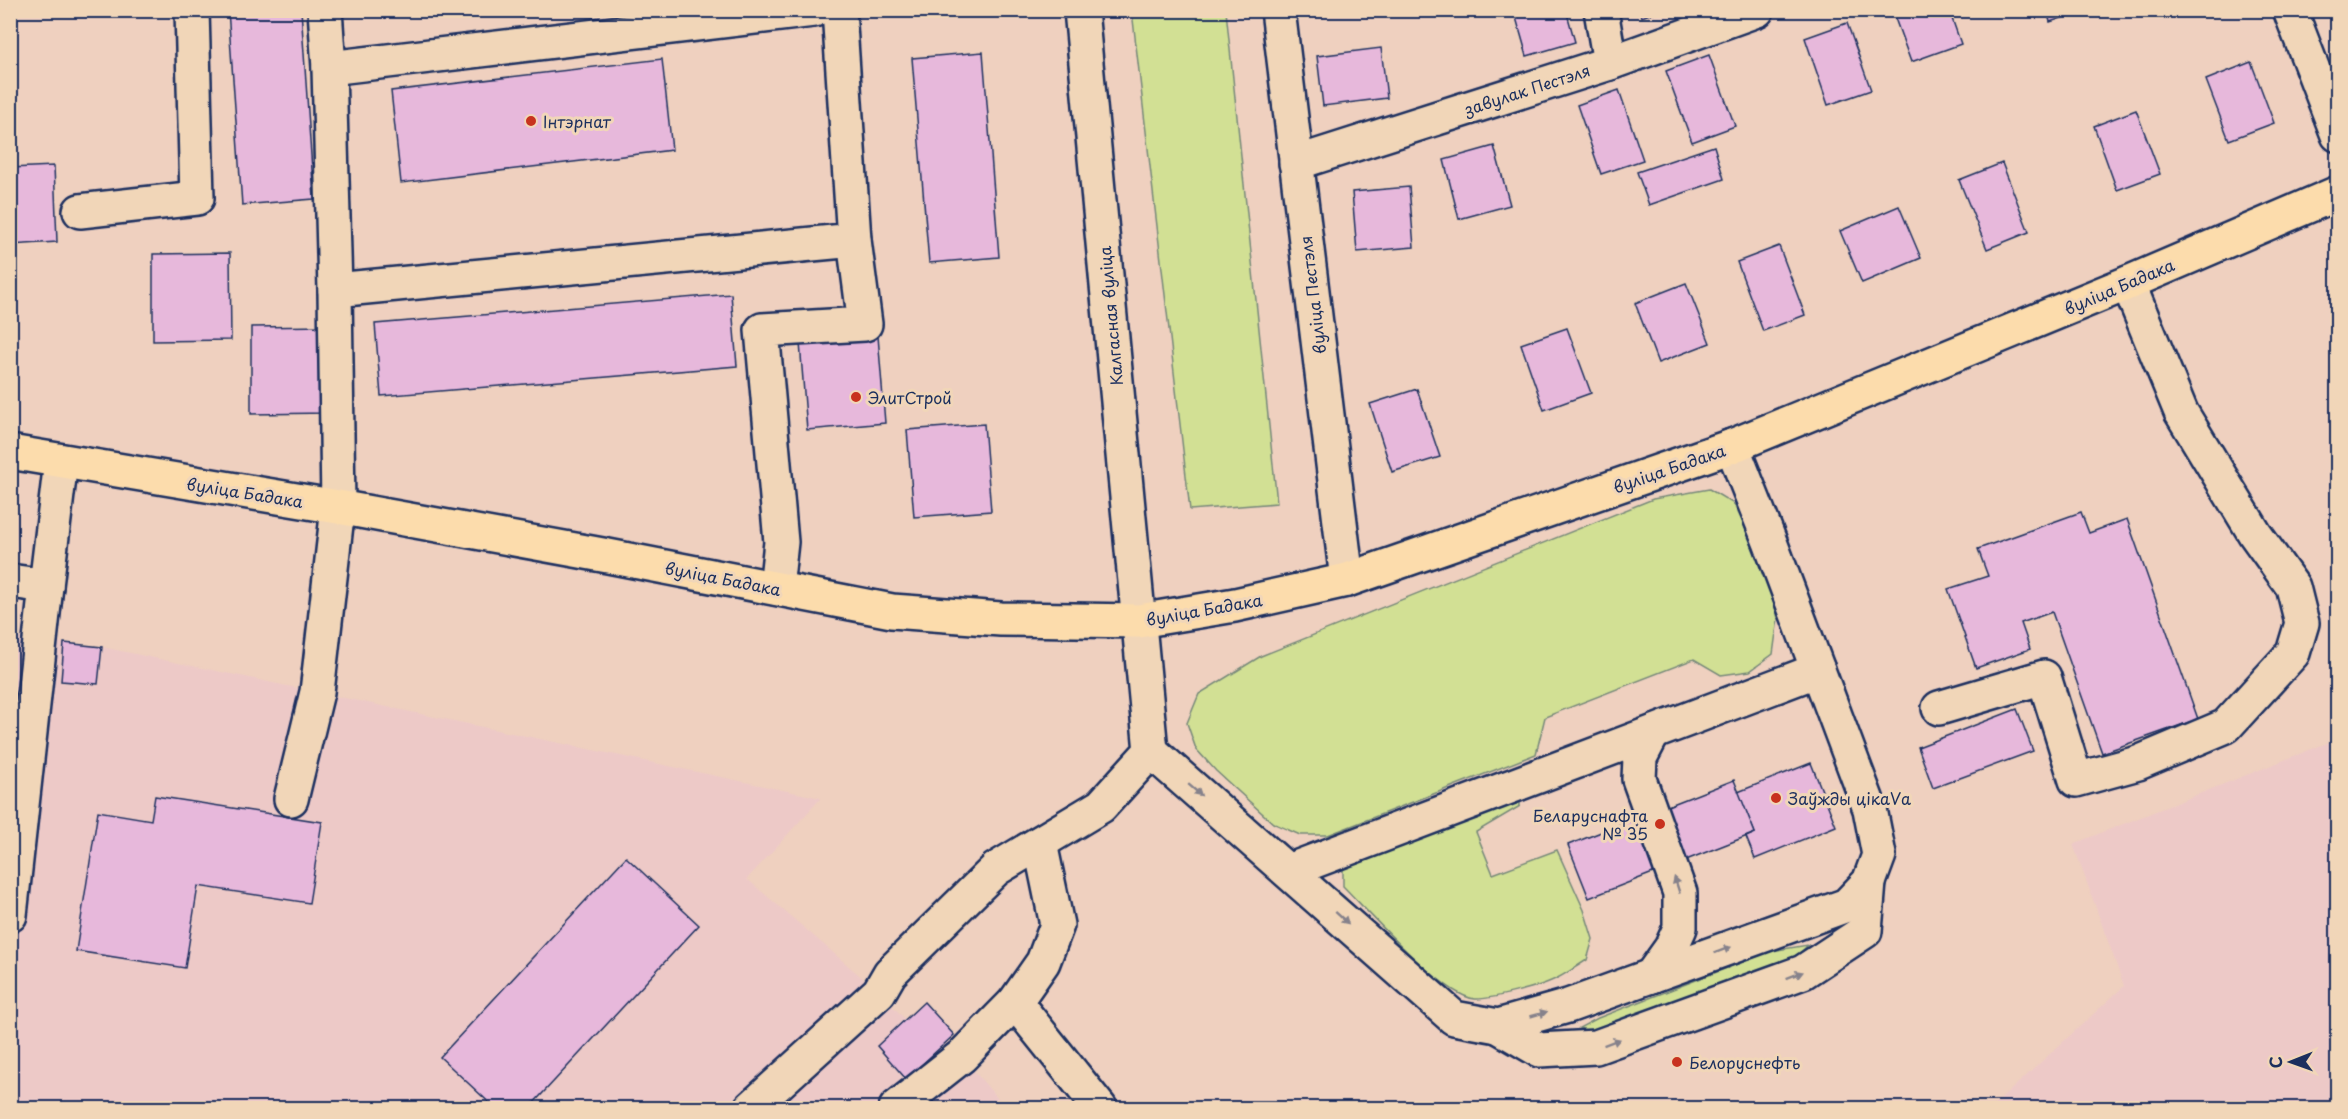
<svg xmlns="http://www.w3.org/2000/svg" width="2348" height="1119" font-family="'Playpen Sans',sans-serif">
<rect width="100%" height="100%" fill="#efd0bf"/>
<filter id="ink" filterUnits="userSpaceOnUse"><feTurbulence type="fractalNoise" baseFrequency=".0167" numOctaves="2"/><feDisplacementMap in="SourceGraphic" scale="12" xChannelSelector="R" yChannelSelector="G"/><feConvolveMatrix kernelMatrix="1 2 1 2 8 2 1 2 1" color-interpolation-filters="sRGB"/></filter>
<g filter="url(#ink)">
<g fill="#edc9c7">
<polygon points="2337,440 2337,472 2328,444"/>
<polygon points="11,637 102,647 821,798 747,879 879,992 906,1020 924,1002 954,1035 948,1041 1006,1108 11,1108"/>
<polygon points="2337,739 2338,895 2332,901 2338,908 2337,1108 1991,1108 2124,986 2073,844"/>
</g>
<g fill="#d2e094" stroke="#768879" stroke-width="1.5">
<polygon points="1132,11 1226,11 1277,503 1190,510"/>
<polygon points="1709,489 1734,504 1762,563 1778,618 1773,654 1750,671 1721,675 1694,659 1545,717 1536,754 1328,835 1300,835 1273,823 1216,771 1196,749 1187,723 1199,694 1261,656 1653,499"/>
<path d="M1520 800V806L1476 832 1493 874 1557 850 1584 910 1593 939 1587 960C1575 967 1564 976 1551 981 1538 987 1488 1000 1475 999 1442 996 1368 911 1343 886V870L1362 853Z"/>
<polygon points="1808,945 1793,960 1591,1032 1579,1028 1598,1018 1771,951"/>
</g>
<g fill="#e7b8db" stroke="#1b2f5e" stroke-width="1.5">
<polygon points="228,10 301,10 314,199 242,205"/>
<polygon points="1527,10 1566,10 1575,42 1527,56 1515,14"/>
<polygon points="1640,10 1660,10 1642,17"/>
<polygon points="1892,10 1949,10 1961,44 1911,62"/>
<polygon points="2047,10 2085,10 2050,22"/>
<polygon points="1847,23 1871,90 1828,105 1805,38"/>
<polygon points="1381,48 1387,98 1323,106 1317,56"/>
<polygon points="983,52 999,257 929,263 912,58"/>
<polygon points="1709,55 1735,126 1692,142 1666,71"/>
<polygon points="662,59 672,150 401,183 391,91"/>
<polygon points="2251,62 2274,123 2229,140 2206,80"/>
<polygon points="1619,90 1643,160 1601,174 1577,105"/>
<polygon points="2136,110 2160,174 2117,190 2094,126"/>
<polygon points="1494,146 1510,205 1459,219 1444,160"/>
<polygon points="1714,146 1724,179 1649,205 1637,172"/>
<polygon points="2002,163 2029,232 1987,249 1959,180"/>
<polygon points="54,166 57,242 10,245 10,168"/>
<polygon points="1409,187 1414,247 1357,252 1352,192"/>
<polygon points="1899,206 1921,258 1862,283 1840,231"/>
<polygon points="1779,246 1805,315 1763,331 1737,262"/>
<polygon points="230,253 231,340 153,341 153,254"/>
<polygon points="1686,283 1710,343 1658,363 1635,303"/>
<polygon points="731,294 737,366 381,396 375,324"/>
<polygon points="328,326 329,413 251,414 251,327"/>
<polygon points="1567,328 1591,393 1544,410 1521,344"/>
<polygon points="878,336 885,423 807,430 800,343"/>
<polygon points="1417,389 1440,457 1392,472 1370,404"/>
<polygon points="984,424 991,511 914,517 907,430"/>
<polygon points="2081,512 2089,533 2127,519 2198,719 2102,753 2052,612 2021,623 2030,649 1976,668 1948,589 1988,576 1978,549"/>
<polygon points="64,643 102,647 98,684 61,681"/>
<polygon points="2017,709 2033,751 1933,788 1918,747"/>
<polygon points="1811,763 1836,826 1755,859 1746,837 1755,833 1738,792"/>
<polygon points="1734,780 1755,833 1589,898 1568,845"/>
<polygon points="155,796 322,822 309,903 198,886 185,968 76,951 98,811 151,820"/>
<polygon points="626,857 699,925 529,1108 495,1108 440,1057"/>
<polygon points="924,1002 954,1035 906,1079 877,1046"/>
</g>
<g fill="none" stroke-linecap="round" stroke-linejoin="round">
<g stroke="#1b2f5e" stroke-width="38">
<g id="minor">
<polyline points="1278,10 1347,580"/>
<polyline points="1601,10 1610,63"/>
<polyline points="2290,10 2338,135"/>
<polyline points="329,68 814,10"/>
<polyline points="1296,163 1610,63 1757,10"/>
<polyline points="80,211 197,198 192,10"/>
<polyline points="335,290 854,240 839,10"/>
<polyline points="10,581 46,586 61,461"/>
<polyline points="776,588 781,542 762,330 865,324 854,240"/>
<polyline points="1939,708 2044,677 2076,780 2138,763 2226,726 2293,653 2302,623 2293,587 2255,534 2181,412 2128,283"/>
<polyline points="1151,751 1454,1018 1498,1026 1568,1006 1847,905 1869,882 1879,855 1870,809 1770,542 1732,446"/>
<polyline points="291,799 317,692 338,507 335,290 329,68 325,10"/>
<polyline points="1288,871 1818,670"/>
<polyline points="10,915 46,586"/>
<polyline points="1651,976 1671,948 1680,928 1680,893 1639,779 1640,758 1653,733"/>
<polyline points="1015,1002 1100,1108"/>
<polyline points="1498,1026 1539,1050 1596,1047 1803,972 1865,931 1869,882"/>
<polyline points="751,1108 879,992 890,973 996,869 1101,806 1151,751 1081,10"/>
<polyline points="896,1108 962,1056 1015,1002 1043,962 1057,925 1040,843"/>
</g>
</g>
<g stroke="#1b2f5e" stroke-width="38">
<polyline id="major" points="10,452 338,507 608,556 892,611 1001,619 1139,621 1235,605 1347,580 1732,446 2128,283 2338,193"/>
</g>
<use href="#minor" stroke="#f1d6b8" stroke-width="33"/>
<use href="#major" stroke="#fcdcac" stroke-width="33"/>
</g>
<defs><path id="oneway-solid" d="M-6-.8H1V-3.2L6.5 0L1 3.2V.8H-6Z" transform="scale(1.5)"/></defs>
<g fill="#86828b">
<use href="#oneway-solid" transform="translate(1195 790) rotate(41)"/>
<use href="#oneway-solid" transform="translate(1677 885) rotate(-108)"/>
<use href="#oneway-solid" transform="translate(1342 918) rotate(42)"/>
<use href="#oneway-solid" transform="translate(1723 950) rotate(-20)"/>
<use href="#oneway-solid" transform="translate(1795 975) rotate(-21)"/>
<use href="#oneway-solid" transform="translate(1539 1014) rotate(-16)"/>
<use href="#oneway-solid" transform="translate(1612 1042) rotate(-20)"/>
</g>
</g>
<g fill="#c8321e" stroke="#f1d6b8" stroke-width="2">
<circle cx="531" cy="121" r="6"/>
<circle cx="856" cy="397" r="6"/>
<circle cx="1776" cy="798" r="6"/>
<circle cx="1660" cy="824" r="6"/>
<circle cx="1677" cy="1062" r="6"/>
</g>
<g text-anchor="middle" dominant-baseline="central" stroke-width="6" stroke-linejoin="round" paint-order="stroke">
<g font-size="16" fill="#1b2f5e" stroke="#f1d6b8">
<text transform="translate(1527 89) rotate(-18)">завулак Пестэля</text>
<text transform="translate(2119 286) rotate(-23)">вуліца Бадака</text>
<text transform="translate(1312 295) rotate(-97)">вуліца Пестэля</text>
<text transform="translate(1110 316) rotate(-95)">Калгасная вуліца</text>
<text transform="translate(1669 468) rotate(-19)">вуліца Бадака</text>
<text transform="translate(245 492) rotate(9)">вуліца Бадака</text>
<text transform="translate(723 578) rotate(11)">вуліца Бадака</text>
<text transform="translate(1204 609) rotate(-10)">вуліца Бадака</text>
</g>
<g font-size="16" fill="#1b2f5e" stroke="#f1d6b8" text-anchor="start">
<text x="543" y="121">Інтэрнат</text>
<text x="868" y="397">ЭлитСтрой</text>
<text x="1788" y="798">Заўжды цікаVа</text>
<text x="1648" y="815" text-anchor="end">Беларуснафта<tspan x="1648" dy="18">№ 35</tspan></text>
<text x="1689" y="1062">Белоруснефть</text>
</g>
</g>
<rect width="2348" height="1119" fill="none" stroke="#f1d6b8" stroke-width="36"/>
<rect x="18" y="18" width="2312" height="1083" fill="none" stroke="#1b2f5e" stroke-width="2" filter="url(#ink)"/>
<g transform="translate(2291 1062) rotate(269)" stroke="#f1d6b8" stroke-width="4.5" paint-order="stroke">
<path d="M0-4.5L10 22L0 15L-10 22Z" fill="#1b2f5e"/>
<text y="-9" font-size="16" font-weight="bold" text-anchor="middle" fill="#1b2f5e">С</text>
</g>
</svg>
